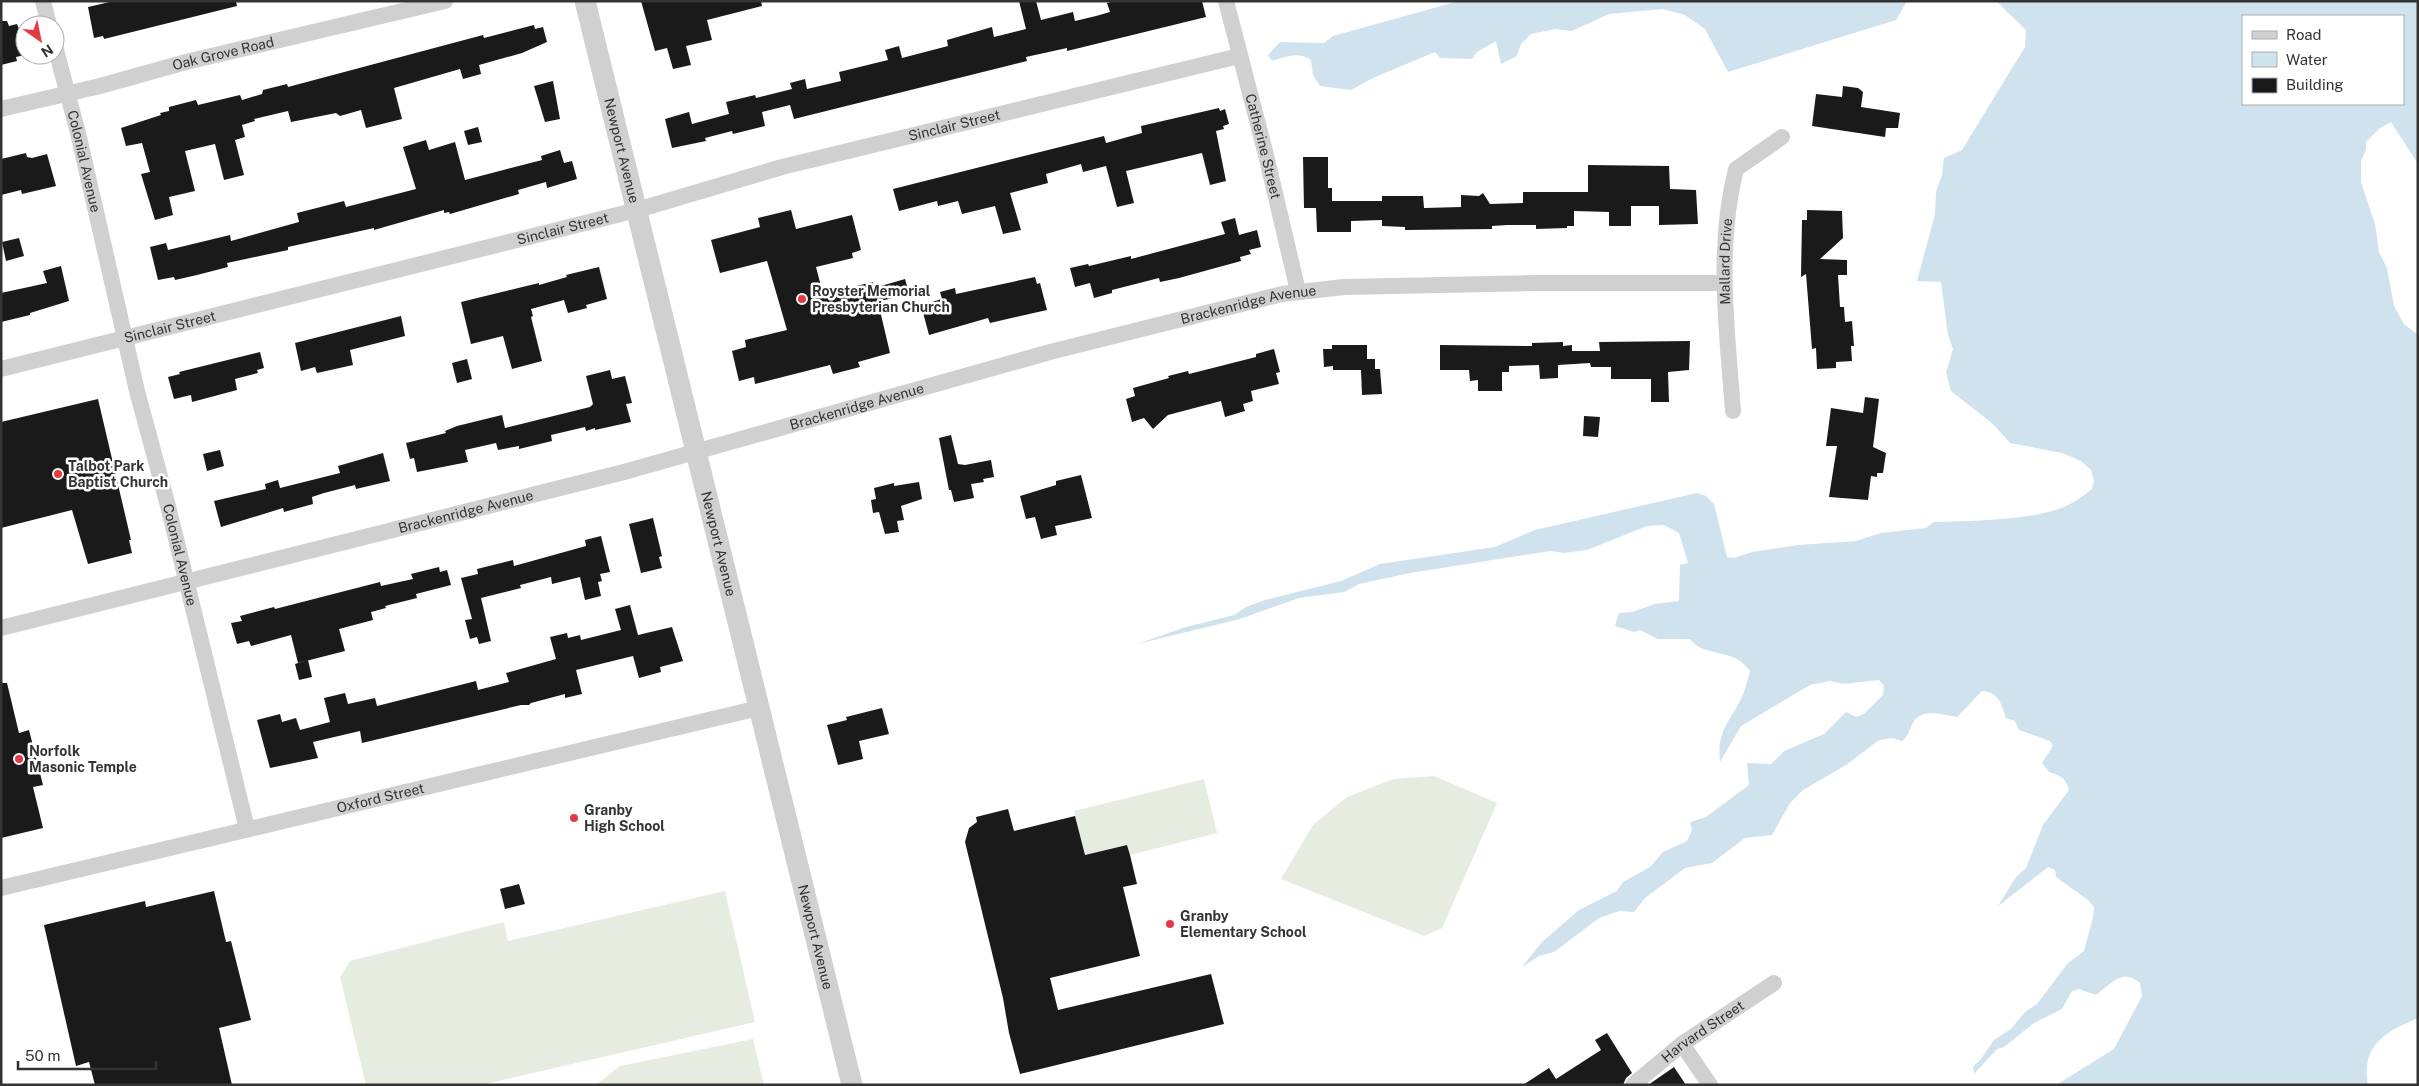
<svg xmlns="http://www.w3.org/2000/svg" width="2419" height="1086" font-family="'Public Sans',sans-serif">
<rect width="100%" height="100%" fill="#fff"/>
<g fill="#e6ecdf">
<polygon points="1434,776 1497,803 1442,928 1424,936 1281,879 1313,825 1347,797 1393,779"/>
<polygon points="1204,779 1217,833 1130,855 1127,845 1085,855 1074,811"/>
<polygon points="725,891 755,1022 481,1085 366,1085 340,977 350,961 504,922 508,941"/>
<polygon points="753,1039 764,1085 596,1085 620,1066"/>
</g>
<g fill="#cfe2ee" fill-rule="evenodd">
<path d="M1459 1H1907L1896 20 1728 72 1705 29 1685 15 1663 9 1609 14 1572 31 1555 29 1531 34 1521 44 1517 56 1501 64 1496 41 1477 52 1472 59 1440 58 1435 52 1373 78 1351 90 1320 86 1313 75 1311 60C1298 51 1285 57 1272 61L1268 55 1280 42 1324 43 1333 36Z"/>
<path d="M1996 1H2418V164L2391 122 2380 128 2366 142V150L2361 161V182L2375 224 2379 252 2387 268 2394 306 2404 324 2417 334 2418 339V1018C2385 1032 2361 1045 2368 1085H2056L2114 1049 2142 996 2140 983C2122 968 2112 983 2096 995L2079 989 2072 991 2062 1009 2034 1023 2004 1047 1997 1049 1974 1074 1973 1067 1981 1059 1994 1040 2011 1029 2025 1012 2037 1004 2068 963 2084 951 2093 917 2094 907 2088 900 2056 877 2055 870 2048 867 1998 906 2016 877 2026 868 2043 825 2069 790C2066 778 2061 776 2049 772L2042 763 2053 746 2050 741 2019 730 2015 721 2006 718C2001 704 1999 692 1982 691L1957 717C1944 715 1923 708 1914 721 1909 728 1910 735 1902 741L1892 738 1879 740 1846 765 1803 790 1790 803 1772 835 1745 838 1712 863 1685 868 1645 898 1634 912 1619 911 1599 918 1554 952 1539 956 1522 967 1542 942 1579 910 1617 891 1623 882 1650 867 1663 852 1687 841 1692 830 1690 822 1706 817 1749 785 1747 763 1771 764 1784 751 1824 734 1846 712 1856 717 1864 714 1883 695 1884 686 1879 680 1844 684 1830 681 1810 685 1741 726 1720 762C1717 733 1727 725 1740 701 1745 692 1747 681 1750 671 1734 647 1703 658 1690 639H1658L1640 630 1634 632 1615 626 1619 613 1632 612 1655 604 1679 601 1680 565 1688 563 1679 533 1664 525 1647 526 1587 550 1564 553 1550 551 1410 573 1359 584 1344 592 1299 598 1240 619 1137 644 1186 627 1234 615 1246 607 1265 600 1341 581 1380 564 1495 547 1535 530 1697 493 1706 496 1714 504 1727 557 1734 558 1752 552 1798 545 1856 541 1881 533 1926 528 1934 522C1971 521 2038 521 2070 504 2078 500 2085 494 2092 489L2094 481 2091 470 2081 461 2062 453 2010 443 1993 424 1951 391 1946 372 1953 349 1948 335 1941 282 1917 281 1935 214 1936 192 1942 175 1944 158 1962 150 2025 47 2026 30ZM2243 16H2403V104H2243Z"/>
</g>
<g fill="#1a1a1a">
<polygon points="114,1 236,1 237,6 104,39 103,36 94,38 88,7"/>
<polygon points="641,1 761,1 762,6 707,20 712,40 686,46 691,65 673,69 667,48 655,51"/>
<polygon points="1019,1 1036,1 1041,20 1073,12 1075,21 1096,16 1110,12 1107,3 1115,1 1202,1 1206,17 1067,51 1067,48 1026,57 1027,61 794,119 790,105 762,112 765,126 733,134 732,131 705,138 706,141 672,148 665,119 689,112 692,124 729,114 726,102 755,95 756,98 792,89 790,83 805,79 807,89 841,81 839,72 888,60 885,50 899,46 902,58 948,46 947,40 992,27 994,37 1026,29"/>
<polygon points="1,21 7,21 9,26 17,24 25,44 25,55 16,57 17,61 1,65"/>
<polygon points="534,25 535,29 543,27 547,42 522,53 479,65 481,74 463,79 460,69 394,88 402,119 366,128 361,110 340,116 336,113 291,122 288,111 254,119 255,121 242,125 245,137 235,140 244,175 224,180 215,144 185,151 195,191 169,197 173,215 155,220 141,174 150,172 142,143 126,146 121,128 161,115 160,113 169,111 169,107 196,100 198,105 240,95 242,100 262,94 263,90 287,84 288,87 483,35 484,38"/>
<polygon points="553,81 560,119 545,122 534,86"/>
<polygon points="1843,86 1858,88 1863,92 1861,107 1900,113 1898,128 1886,128 1885,137 1812,126 1816,94 1842,97"/>
<polygon points="1219,108 1220,111 1225,109 1229,124 1223,126 1224,129 1216,131 1226,181 1210,185 1202,153 1126,171 1134,203 1117,207 1106,166 1083,172 1081,164 1046,174 1048,183 1010,193 1021,230 1003,234 995,206 962,214 958,201 938,206 937,201 899,211 893,189 1104,136 1106,143 1142,133 1141,126"/>
<polygon points="478,127 482,142 468,145 464,131"/>
<polygon points="426,140 429,150 455,142 465,180 542,160 541,156 560,150 564,163 572,161 577,179 547,188 546,182 518,190 519,194 450,214 449,212 444,213 444,210 374,230 374,228 288,247 288,250 227,263 228,267 197,275 175,280 174,277 158,280 150,247 166,243 168,250 230,235 231,241 299,222 297,213 344,201 346,207 416,189 403,147"/>
<polygon points="26,153 27,157 32,158 47,154 56,186 22,194 21,190 1,195 1,159"/>
<polygon points="1303,157 1328,157 1328,188 1332,188 1332,201 1382,201 1382,196 1423,196 1424,208 1461,207 1461,195 1479,196 1483,193 1490,204 1523,203 1523,192 1588,192 1588,165 1669,166 1670,189 1696,190 1698,224 1659,225 1659,206 1631,206 1631,226 1609,226 1609,212 1574,211 1574,226 1567,226 1567,228 1536,229 1536,225 1507,225 1492,226 1492,229 1405,230 1405,227 1382,226 1382,220 1351,221 1351,232 1317,232 1316,208 1304,208"/>
<polygon points="791,210 796,229 852,215 861,250 852,253 853,258 816,267 823,294 873,282 874,288 905,279 909,293 878,302 890,353 858,362 860,367 833,374 830,365 755,384 754,377 739,381 732,351 746,347 745,340 787,330 767,261 720,273 711,240 760,227 758,218"/>
<polygon points="1807,210 1842,211 1843,238 1820,259 1847,260 1847,275 1838,275 1840,307 1844,307 1845,322 1852,321 1854,346 1851,346 1852,361 1836,362 1836,368 1817,369 1816,348 1812,349 1806,274 1801,277 1802,220 1807,220"/>
<polygon points="1235,218 1239,235 1257,230 1261,247 1249,250 1251,254 1240,257 1241,261 1179,278 1160,282 1159,278 1112,290 1112,293 1094,298 1090,283 1075,287 1070,268 1088,264 1089,266 1131,256 1131,259 1225,234 1221,222"/>
<polygon points="19,238 24,256 6,261 2,242"/>
<polygon points="61,266 69,301 30,313 30,315 1,322 1,293 47,283 43,271"/>
<polygon points="599,267 607,299 586,305 587,308 568,313 564,300 531,309 533,316 531,317 542,361 512,369 503,336 471,344 461,302 539,283 539,285 567,277 566,275"/>
<polygon points="1035,277 1037,284 1040,283 1047,310 990,323 988,318 929,335 921,305 942,299 940,292 955,288 956,294"/>
<polygon points="401,316 405,336 350,350 353,365 317,373 315,367 301,371 295,343"/>
<polygon points="1690,341 1689,370 1668,372 1669,402 1651,402 1651,379 1611,379 1611,367 1591,367 1590,363 1558,365 1558,378 1540,379 1539,365 1509,366 1509,372 1502,372 1502,391 1478,391 1478,380 1470,381 1469,370 1440,370 1440,345 1532,346 1532,343 1563,342 1563,346 1572,345 1572,351 1600,351 1599,342"/>
<polygon points="1332,345 1367,345 1367,359 1375,359 1375,369 1380,369 1382,394 1362,395 1361,370 1333,370 1333,366 1324,367 1323,349 1332,349"/>
<polygon points="1274,349 1280,372 1276,373 1279,384 1251,391 1253,401 1243,404 1245,411 1225,417 1221,401 1168,415 1153,429 1144,418 1132,422 1126,399 1135,396 1133,388 1169,378 1168,376 1188,371 1189,374 1256,357 1256,354"/>
<polygon points="260,352 264,368 257,370 258,373 235,379 237,390 192,402 191,395 174,399 168,377 180,374 179,372"/>
<polygon points="467,359 472,379 457,383 452,363"/>
<polygon points="610,370 612,379 625,376 632,403 626,404 631,422 595,430 595,428 586,431 585,427 551,435 552,441 519,449 519,446 498,450 496,443 465,450 468,462 417,472 414,458 410,459 406,443 446,433 445,431 457,426 502,415 505,428 590,407 593,404 586,376"/>
<polygon points="1865,397 1879,399 1873,447 1886,453 1883,473 1877,473 1877,477 1871,476 1868,500 1829,497 1837,446 1826,446 1831,408 1863,413"/>
<polygon points="98,399 131,540 129,540 132,553 88,564 72,510 1,528 1,422"/>
<polygon points="1584,416 1600,417 1598,437 1583,436"/>
<polygon points="951,435 958,464 965,465 991,460 994,477 983,479 984,482 971,484 974,498 954,502 951,490 949,490 939,438"/>
<polygon points="220,450 224,466 207,471 203,454"/>
<polygon points="383,453 390,481 356,489 355,485 324,493 312,497 313,504 284,512 283,508 221,527 214,501 266,489 265,484 278,480 280,488 340,473 338,466"/>
<polygon points="1081,475 1092,518 1055,526 1057,535 1041,539 1035,517 1026,519 1020,496 1056,485 1056,481"/>
<polygon points="919,482 922,499 901,506 904,520 897,521 899,532 885,534 879,512 873,513 871,500 876,499 874,488 894,483 894,486"/>
<polygon points="653,518 662,556 659,557 662,568 641,573 629,524"/>
<polygon points="601,536 610,572 600,574 602,581 598,582 601,596 585,600 580,577 552,584 551,577 520,585 521,588 481,598 491,641 479,644 477,637 470,639 465,620 472,619 461,578 478,574 477,569 513,560 514,566 586,546 585,540"/>
<polygon points="439,567 440,572 447,570 451,585 416,594 417,598 385,606 386,608 371,612 373,620 339,629 345,651 298,663 291,635 251,646 249,641 237,644 231,623 242,621 240,616 274,607 275,609 380,582 381,586 413,579 411,574"/>
<polygon points="630,605 638,635 672,627 683,661 660,667 661,672 639,678 633,656 576,670 582,694 565,698 565,694 531,703 529,705 521,705 362,743 360,731 313,742 318,758 270,768 257,720 280,714 282,722 296,718 300,730 330,722 324,698 345,693 348,704 375,698 377,706 476,681 478,690 509,682 506,673 556,659 550,637 567,633 568,638 580,635 581,640 621,630 615,609"/>
<polygon points="308,660 312,677 299,680 295,664"/>
<polygon points="1,683 7,683 19,733 29,730 43,785 33,787 43,828 1,838"/>
<polygon points="882,708 889,734 859,741 863,759 838,765 827,725 847,720 846,717"/>
<polygon points="1008,809 1014,831 1075,816 1085,855 1127,845 1130,855 1137,884 1123,887 1140,956 1050,978 1058,1010 1211,974 1224,1024 1020,1074 1009,1033 1003,998 965,842 969,828 977,822 976,817"/>
<polygon points="519,884 525,904 505,909 500,889"/>
<polygon points="214,891 226,942 231,941 251,1020 219,1028 232,1085 95,1085 89,1062 76,1066 44,925 145,901 146,907"/>
<polygon points="1607,1033 1632,1073 1626,1078 1623,1085 1523,1085 1549,1068 1556,1079 1601,1050 1595,1040"/>
<polygon points="1674,1067 1686,1085 1649,1085 1651,1083"/>
</g>
<g fill="none" stroke-linecap="round" stroke-linejoin="round">
<g stroke="#d0d0d0" stroke-width="16">
<polyline points="43,1 49,25"/>
<path id="s1" d="M1226 1 1266 155 1298 291"/>
<path id="s2" d="M55 46 78 133 137 391 168 506 247 829"/>
<path id="s3" d="M1 109 100 86 186 62 445 1"/>
<path id="s4" d="M1 369 637 210 782 167 1239 56"/>
<path id="s5" d="M1733 411C1727 331 1716 247 1736 169L1782 137"/>
<path id="s6" d="M1 628 624 472 1050 352 1282 294 1344 287 1533 283H1724"/>
<path id="s7" d="M1 888 759 708"/>
<polyline points="1682,1044 1710,1085"/>
<path id="s8" d="M1633 1085 1682 1044 1774 983"/>
</g>
<path stroke="#d0d0d0" stroke-width="21" id="s9" d="M585 1 852 1085"/>
</g>
<g fill="#e63946" stroke="#fff" stroke-width="2">
<circle cx="802" cy="299" r="5"/>
<circle cx="58" cy="474" r="5"/>
<circle cx="19" cy="759" r="5"/>
<circle cx="574" cy="818" r="5"/>
<circle cx="1170" cy="924" r="5"/>
</g>
<g text-anchor="middle" dominant-baseline="central" stroke-width="5" stroke-linejoin="round" paint-order="stroke">
<g font-size="14" fill="#333" stroke="#fff">
<text stroke="none"><textPath href="#s3" startOffset="229">Oak Grove Road</textPath></text>
<text stroke="none"><textPath href="#s4" startOffset="984">Sinclair Street</textPath></text>
<text stroke="none"><textPath href="#s1" startOffset="150">Catherine Street</textPath></text>
<text stroke="none"><textPath href="#s9" startOffset="154">Newport Avenue</textPath></text>
<text stroke="none"><textPath href="#s2" startOffset="119">Colonial Avenue</textPath></text>
<text stroke="none"><textPath href="#s4" startOffset="579">Sinclair Street</textPath></text>
<text stroke="none"><textPath href="#s5" startOffset="150">Mallard Drive</textPath></text>
<text stroke="none"><textPath href="#s6" startOffset="1289">Brackenridge Avenue</textPath></text>
<text stroke="none"><textPath href="#s4" startOffset="174">Sinclair Street</textPath></text>
<text stroke="none"><textPath href="#s6" startOffset="884">Brackenridge Avenue</textPath></text>
<text stroke="none"><textPath href="#s6" startOffset="479">Brackenridge Avenue</textPath></text>
<text stroke="none"><textPath href="#s9" startOffset="559">Newport Avenue</textPath></text>
<text stroke="none"><textPath href="#s2" startOffset="524">Colonial Avenue</textPath></text>
<text stroke="none"><textPath href="#s7" startOffset="390">Oxford Street</textPath></text>
<text stroke="none"><textPath href="#s9" startOffset="964">Newport Avenue</textPath></text>
<text stroke="none"><textPath href="#s8" startOffset="88">Harvard Street</textPath></text>
</g>
<g font-size="14" font-weight="bold" fill="#333" stroke="#fff" text-anchor="start">
<text x="812" y="291">Royster Memorial<tspan x="812" dy="16">Presbyterian Church</tspan></text>
<text x="68" y="466">Talbot Park<tspan x="68" dy="16">Baptist Church</tspan></text>
<text x="29" y="751">Norfolk<tspan x="29" dy="16">Masonic Temple</tspan></text>
<text x="584" y="810">Granby<tspan x="584" dy="16">High School</tspan></text>
<text x="1180" y="916">Granby<tspan x="1180" dy="16">Elementary School</tspan></text>
</g>
</g>
<rect width="2419" height="1086" fill="none" stroke="#333333" stroke-width="5"/>
<rect x="2242" y="15" width="162" height="90" fill="#ffffff" stroke="#adadad"/>
<rect x="2252" y="31" width="25" height="8" fill="#d0d0d0" stroke="#adadad"/>
<text x="2286" y="40" font-size="15" fill="#333333">Road</text>
<rect x="2252" y="52" width="25" height="15" fill="#cfe2ee" stroke="#adadad"/>
<text x="2286" y="65" font-size="15" fill="#333333">Water</text>
<rect x="2252" y="78" width="25" height="15" fill="#1a1a1a" stroke="#adadad"/>
<text x="2286" y="90" font-size="15" fill="#333333">Building</text>
<g transform="translate(40 40) rotate(147)"><circle r="24" fill="#ffffff" stroke="#adadad"/>
<path d="M0-4L9 19L0 12L-9 19Z" fill="#e63946"/>
<text y="-8" font-size="14" font-weight="bold" text-anchor="middle" fill="#333333">N</text>
</g>
<path d="M18 1061v8h138v-8" fill="none" stroke="#333333" stroke-width="2.5"/>
<text x="25" y="1061" font-size="15" fill="#333333" stroke="#ffffff" stroke-width="4" paint-order="stroke">50 m</text>
</svg>
